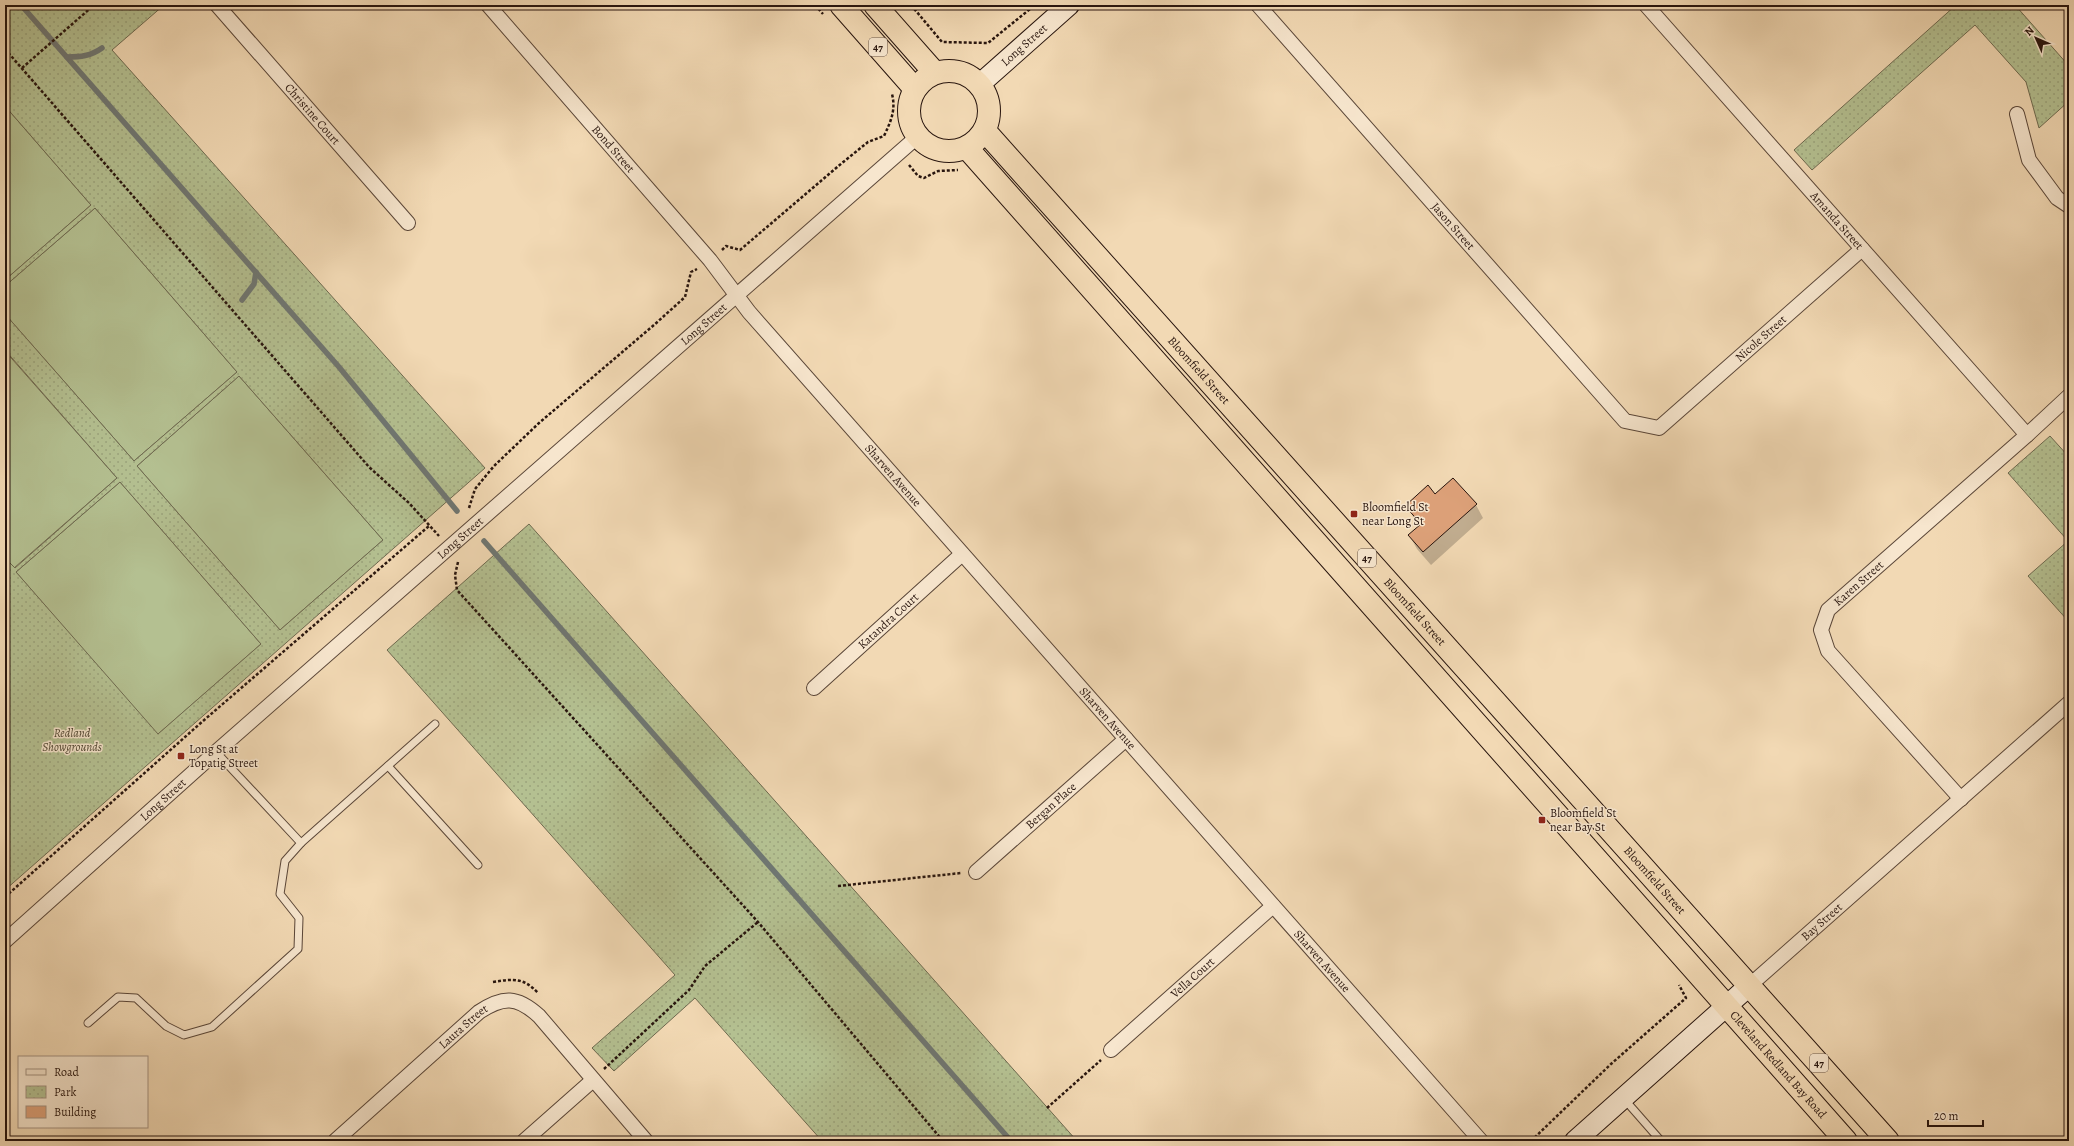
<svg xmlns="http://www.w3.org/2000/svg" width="2074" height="1146" font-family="Alegreya,serif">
<defs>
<pattern id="park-dots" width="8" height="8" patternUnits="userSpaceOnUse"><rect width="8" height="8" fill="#b4c091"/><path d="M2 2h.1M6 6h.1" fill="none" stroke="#9ba47c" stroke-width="1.8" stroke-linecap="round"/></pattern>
</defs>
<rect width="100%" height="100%" fill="#f2d9b4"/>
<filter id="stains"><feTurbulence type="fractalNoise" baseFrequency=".005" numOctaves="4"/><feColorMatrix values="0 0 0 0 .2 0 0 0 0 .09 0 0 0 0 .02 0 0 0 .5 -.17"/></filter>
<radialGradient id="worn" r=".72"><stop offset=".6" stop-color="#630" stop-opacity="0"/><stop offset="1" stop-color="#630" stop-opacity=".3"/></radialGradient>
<g fill="#b4c091" stroke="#6e6a50">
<polygon points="5,106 91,205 5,280"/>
<polygon points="95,208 237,372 134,461 5,314 5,286"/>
<polygon points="5,351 117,478 14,568 5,558"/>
<polygon points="239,376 383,540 280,630 137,466"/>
<polygon points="120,482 261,644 157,735 16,572"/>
</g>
<g fill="url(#park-dots)" stroke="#6e6a50" fill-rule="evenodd">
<path d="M5 5H164L112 50 485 468 5 890V558L15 568 117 478 5 350V314L134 461 237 372 95 208 5 286V280L91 205 5 106ZM239 376 383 540 280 630 137 466ZM120 482 261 644 158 734 16 572Z"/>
<polygon points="1956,5 2015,5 2069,66 2069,101 2039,128 2026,82 1975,25 1812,170 1794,150"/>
<polygon points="2050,436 2069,457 2069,622 2028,576 2068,541 2008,473"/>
<polygon points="529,524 1077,1141 822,1141 695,998 614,1071 592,1048 675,975 387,650"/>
</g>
<polygon fill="#0003" points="1435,495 1476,505 1483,518 1431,565 1417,549 1409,535 1420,526 1406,506"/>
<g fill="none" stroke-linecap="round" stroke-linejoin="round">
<g stroke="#6f7773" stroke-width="5.5">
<polyline points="21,5 339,367 457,511"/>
<path d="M67 57C80 57 91 56 102 48"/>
<polyline points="242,300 254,284 256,272"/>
<polyline points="484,541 1011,1141"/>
</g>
</g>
<polygon fill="#dda179" stroke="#28150e" points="1453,478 1477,504 1423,552 1408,535 1421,524 1405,506 1428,485 1435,494"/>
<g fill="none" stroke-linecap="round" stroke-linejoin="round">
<g stroke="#5a4638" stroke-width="9">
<g id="lane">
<polyline points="216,752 301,843"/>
<polyline points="388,766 478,865"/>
<polyline points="88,1023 118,997 136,998 166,1026 184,1035 212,1027 298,949 299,918 280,894 285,861 301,843 435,724"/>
<polyline points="1625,1100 1661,1141"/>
</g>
</g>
<g stroke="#5a4638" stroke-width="16">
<g id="street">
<path id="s1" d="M217 5 408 223"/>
<path id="s2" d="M488 5 710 260 749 312 1481 1141"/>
<path id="s3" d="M1258 5 1625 421 1659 428 1862 249"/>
<path id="s4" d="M1646 5 2027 435"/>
<polyline points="2017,114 2029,160 2057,198 2069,206"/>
<path id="s5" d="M814 688 962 554"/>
<path id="s6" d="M1961 799 1828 651 1821 630 1828 610 2027 435 2069 396"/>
<path id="s7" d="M976 872 1126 739"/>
<path id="s8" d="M5 941 216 752 917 137"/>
<path id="s9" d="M1749 986 2069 703"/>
<path id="s10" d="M1111 1050 1273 906"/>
<path id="s11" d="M335 1141 479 1012C503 996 517 996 539 1016L646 1141"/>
<polyline points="524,1141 593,1080"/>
</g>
</g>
<g stroke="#28150e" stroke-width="22">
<g id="secondary">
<path id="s12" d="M980 84 1069 5"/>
<polyline points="1575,1141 1749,986"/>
</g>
</g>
<g stroke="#28150e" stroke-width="24">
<g id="highway">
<polyline points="841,5 915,89"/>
<polyline points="875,5 935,73"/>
<circle cx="949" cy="111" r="40"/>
<path id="s13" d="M985 131 1888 1141"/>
<path id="s14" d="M967 148 1846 1141"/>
</g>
</g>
<g stroke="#28150e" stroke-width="2.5" stroke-dasharray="3 2" stroke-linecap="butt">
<polyline points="815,5 823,14"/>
<polyline points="911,5 942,42 988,43 1035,5"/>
<polyline points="5,49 369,467 409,503 439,536"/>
<polyline points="22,68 94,5"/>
<polyline points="909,165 918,176 924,178 938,171 958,170"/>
<path d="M722 250 726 246 740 250 842 163 868 142 884 136C891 121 896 110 892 94"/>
<polyline points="469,508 475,489 494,466 539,423 654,325 685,297 691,272 697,269"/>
<polyline points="458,562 455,575 457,590 758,922 943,1141"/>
<polyline points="838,886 961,873"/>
<polyline points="5,897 203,721 429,526"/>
<path d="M493 982C513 979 523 977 538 993"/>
<polyline points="604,1069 689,990 705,966 758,922"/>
<polyline points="1047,1108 1101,1060"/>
<polyline points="1531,1141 1611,1064 1686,998 1679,985"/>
</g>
<use href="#lane" stroke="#f7e6ce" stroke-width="7"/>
<use href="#street" stroke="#f7e6ce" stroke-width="14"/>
<use href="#secondary" stroke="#f7e6ce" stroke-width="20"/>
<use href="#highway" stroke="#f2d9b4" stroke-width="22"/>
</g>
<g fill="#8f2418" stroke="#f7e6ce" stroke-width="1.5">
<rect x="1350" y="510" width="8" height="8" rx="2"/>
<rect x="177" y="752" width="8" height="8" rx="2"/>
<rect x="1538" y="816" width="8" height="8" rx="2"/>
</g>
<g text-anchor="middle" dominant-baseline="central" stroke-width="3" stroke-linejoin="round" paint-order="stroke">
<g fill="#f7e6ce" stroke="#665448" stroke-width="1">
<rect x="869" y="38" width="18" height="18" rx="3"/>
<rect x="1358" y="549" width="18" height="18" rx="3"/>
<rect x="1810" y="1054" width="18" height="18" rx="3"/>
</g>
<g font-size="11" font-weight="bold" fill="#28150e">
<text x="878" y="47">47</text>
<text x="1367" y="558">47</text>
<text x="1819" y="1063">47</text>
</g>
<g font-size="12" fill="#28150e" stroke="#f7e6ce">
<text stroke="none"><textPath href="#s12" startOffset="59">Long Street</textPath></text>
<text stroke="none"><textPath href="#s1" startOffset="145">Christine Court</textPath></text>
<text stroke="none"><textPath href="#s2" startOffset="191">Bond Street</textPath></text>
<text stroke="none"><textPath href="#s4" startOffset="288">Amanda Street</textPath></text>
<text stroke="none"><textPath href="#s3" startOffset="295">Jason Street</textPath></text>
<text stroke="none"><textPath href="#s8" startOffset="932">Long Street</textPath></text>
<text stroke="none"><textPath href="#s3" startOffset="725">Nicole Street</textPath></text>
<text stroke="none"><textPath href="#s13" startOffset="321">Bloomfield Street</textPath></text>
<text stroke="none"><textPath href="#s2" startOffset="621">Sharven Avenue</textPath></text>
<text stroke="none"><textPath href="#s8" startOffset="608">Long Street</textPath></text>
<text stroke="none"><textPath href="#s6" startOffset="283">Karen Street</textPath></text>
<text stroke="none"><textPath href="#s13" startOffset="645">Bloomfield Street</textPath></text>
<text stroke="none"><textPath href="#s5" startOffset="100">Katandra Court</textPath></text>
<text stroke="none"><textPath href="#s2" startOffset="945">Sharven Avenue</textPath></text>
<text stroke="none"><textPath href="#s8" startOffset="212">Long Street</textPath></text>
<text stroke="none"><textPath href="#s7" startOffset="100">Bergan Place</textPath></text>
<text stroke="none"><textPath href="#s13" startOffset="1005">Bloomfield Street</textPath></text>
<text stroke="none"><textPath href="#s9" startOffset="97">Bay Street</textPath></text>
<text stroke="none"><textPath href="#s2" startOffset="1269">Sharven Avenue</textPath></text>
<text stroke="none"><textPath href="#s10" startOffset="109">Vella Court</textPath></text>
<text stroke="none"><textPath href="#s11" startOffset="172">Laura Street</textPath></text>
<text stroke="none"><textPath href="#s14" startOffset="1224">Cleveland Redland Bay Road</textPath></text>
</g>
<g font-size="12" fill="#28150e" stroke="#f7e6ce" text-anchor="start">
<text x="1362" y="507">Bloomfield St<tspan x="1362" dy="14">near Long St</tspan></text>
<text x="189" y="749">Long St at<tspan x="189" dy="14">Topatig Street</tspan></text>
<text x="1550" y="813">Bloomfield St<tspan x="1550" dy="14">near Bay St</tspan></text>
</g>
<g font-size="12" font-style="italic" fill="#524835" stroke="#f7e6ce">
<text x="72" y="733">Redland<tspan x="72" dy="14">Showgrounds</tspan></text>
</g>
</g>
<rect width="2074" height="1146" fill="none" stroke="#f2d9b4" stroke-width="20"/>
<rect x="6" y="6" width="2062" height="1134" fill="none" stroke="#28150e" stroke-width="2"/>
<rect x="10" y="10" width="2054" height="1126" fill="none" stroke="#28150e"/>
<rect x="18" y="1056" width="130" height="72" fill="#f7e6ce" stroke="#a49281"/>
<rect x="26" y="1069" width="20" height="6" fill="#f7e6ce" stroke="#a49281"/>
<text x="54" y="1076" font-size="12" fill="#28150e">Road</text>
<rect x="26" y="1086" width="20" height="12" fill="url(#park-dots)" stroke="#a49281"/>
<text x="54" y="1096" font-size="12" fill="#28150e">Park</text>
<rect x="26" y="1106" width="20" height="12" fill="#dda179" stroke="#a49281"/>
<text x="54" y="1116" font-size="12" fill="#28150e">Building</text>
<g transform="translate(2036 38) rotate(315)" stroke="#f7e6ce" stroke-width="3" paint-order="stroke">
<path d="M0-3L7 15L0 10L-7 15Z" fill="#28150e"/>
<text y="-6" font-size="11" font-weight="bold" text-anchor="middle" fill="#28150e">N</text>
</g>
<path d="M1928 1120v6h55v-6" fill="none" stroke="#28150e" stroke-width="2"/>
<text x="1934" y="1120" font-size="12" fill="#28150e" stroke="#f7e6ce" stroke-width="3" paint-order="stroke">20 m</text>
<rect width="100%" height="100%" filter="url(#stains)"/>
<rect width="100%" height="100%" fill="url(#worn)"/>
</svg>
